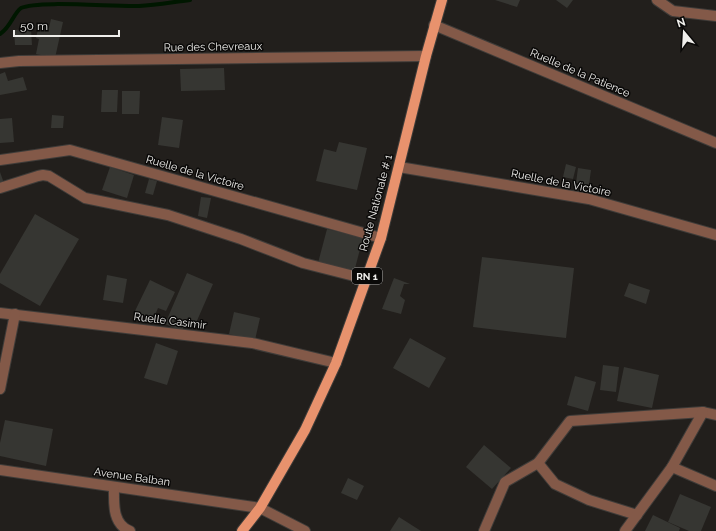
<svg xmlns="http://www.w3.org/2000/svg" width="716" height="531" font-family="Raleway,sans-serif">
<rect width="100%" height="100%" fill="#221f1c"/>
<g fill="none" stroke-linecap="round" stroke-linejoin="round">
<path stroke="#001700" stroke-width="4" d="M0 34C11 27 13 14 21 8 38 0 114 7 139 6 156 5 173 2 190 0"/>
</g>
<g fill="#363632">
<polygon points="495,0 520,0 517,7"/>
<polygon points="556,0 573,0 567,8"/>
<polygon points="51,19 63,22 55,58 36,54 39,39 36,38 39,25 49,28"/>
<polygon points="31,29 32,45 15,45 14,30"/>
<polygon points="224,68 225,90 181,91 180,69"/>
<polygon points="5,72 8,81 23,77 27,90 0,95 0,74"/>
<polygon points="102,90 118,90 117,112 101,112"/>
<polygon points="122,91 140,91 139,114 122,114"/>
<polygon points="52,115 64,116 63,128 51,128"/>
<polygon points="162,117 183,120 179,148 158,145"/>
<polygon points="12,118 14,142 0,143 0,119"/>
<polygon points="339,142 367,148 357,190 316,181 324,149 336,152"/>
<polygon points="566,164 576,167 573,179 563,177"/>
<polygon points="110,167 134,175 127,198 102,190"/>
<polygon points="578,168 591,170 589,185 576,183"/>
<polygon points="0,172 5,186 0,188"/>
<polygon points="149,179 157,181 153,195 145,193"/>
<polygon points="201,197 211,198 207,218 198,216"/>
<polygon points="35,214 79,239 40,306 0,283 0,274"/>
<polygon points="327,229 363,238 354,272 318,263"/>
<polygon points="482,257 574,268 566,338 473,327"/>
<polygon points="187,273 213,284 196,323 187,319 182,331 165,324"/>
<polygon points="107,275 127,279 123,303 103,300"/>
<polygon points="394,278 410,284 404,284 400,296 405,300 401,314 382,309"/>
<polygon points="150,280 175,292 166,311 158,308 153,320 135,311"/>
<polygon points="629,283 650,290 646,304 624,296"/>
<polygon points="234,312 260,318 255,340 229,334"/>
<polygon points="410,338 446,358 429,388 393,368"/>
<polygon points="156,343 178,351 167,385 144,378"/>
<polygon points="603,365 619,367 616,392 600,390"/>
<polygon points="624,367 659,375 652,408 617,401"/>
<polygon points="575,376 596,382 588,411 567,405"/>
<polygon points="5,420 53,429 46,466 0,456 0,443"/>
<polygon points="484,445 511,468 492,489 466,467"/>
<polygon points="348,478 364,486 357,500 341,493"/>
<polygon points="680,494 711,507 701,531 689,531 668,522"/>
<polygon points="653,515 680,528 679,531 645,531"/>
<polygon points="399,517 421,531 390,531"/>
</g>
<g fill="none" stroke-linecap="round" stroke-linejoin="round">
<g stroke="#3f3c39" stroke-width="12">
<g id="minor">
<polyline points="657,0 673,11 716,16"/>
<polyline points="434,25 716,143"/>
<polyline points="0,63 19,61 426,56"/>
<polyline points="0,160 70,150 381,238"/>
<polyline points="399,167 589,199 716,235"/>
<polyline points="0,188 38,176 43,175 49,176 85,198 168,215 241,239 303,263 366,279"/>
<polyline points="0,313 252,343 336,363"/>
<polyline points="0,389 15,314"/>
<polyline points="538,463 555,484 589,500 637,515"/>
<polyline points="672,467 716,486"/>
<polyline points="0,470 260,508 305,531"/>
<path d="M114 487C114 503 112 524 130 531"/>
<polyline points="484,531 505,482 538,463 570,421 703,412 716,415"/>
<polyline points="625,531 672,467 703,412"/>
</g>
</g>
<g stroke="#3f3c39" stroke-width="12">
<polyline id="major" points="242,531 260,508 305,430 336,363 381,238 426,56 442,0"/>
</g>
<use href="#minor" stroke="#835948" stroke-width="10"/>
<use href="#major" stroke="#e8926d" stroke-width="10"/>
</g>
<g text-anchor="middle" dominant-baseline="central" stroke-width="3" stroke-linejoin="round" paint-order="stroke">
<rect fill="#0a0908" stroke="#aaa9a7" stroke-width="1" x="352" y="268" width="30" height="16" rx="3"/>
<g font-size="10" font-weight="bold" fill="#efeeeb">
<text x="367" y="276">RN 1</text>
</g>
<g font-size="11" fill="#efeeeb" stroke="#0a0908">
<text transform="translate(213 47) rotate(-1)">Rue des Chevreaux</text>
<text transform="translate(580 73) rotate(23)">Ruelle de la Patience</text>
<text transform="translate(195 173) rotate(16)">Ruelle de la Victoire</text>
<text transform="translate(561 183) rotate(11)">Ruelle de la Victoire</text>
<text transform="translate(376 203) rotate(-75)">Route Nationale # 1</text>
<text transform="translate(170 321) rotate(7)">Ruelle Casimir</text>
<text transform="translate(132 477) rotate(8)">Avenue Balban</text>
</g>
</g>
<g transform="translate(684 32) rotate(342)" stroke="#0a0908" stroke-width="3" paint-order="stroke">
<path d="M0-3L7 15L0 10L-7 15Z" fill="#efeeeb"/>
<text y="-6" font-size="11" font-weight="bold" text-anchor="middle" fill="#efeeeb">N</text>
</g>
<path d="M14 30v6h105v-6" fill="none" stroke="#efeeeb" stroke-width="2"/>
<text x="20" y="30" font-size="12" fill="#efeeeb" stroke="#0a0908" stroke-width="3" paint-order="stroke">50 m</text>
</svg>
